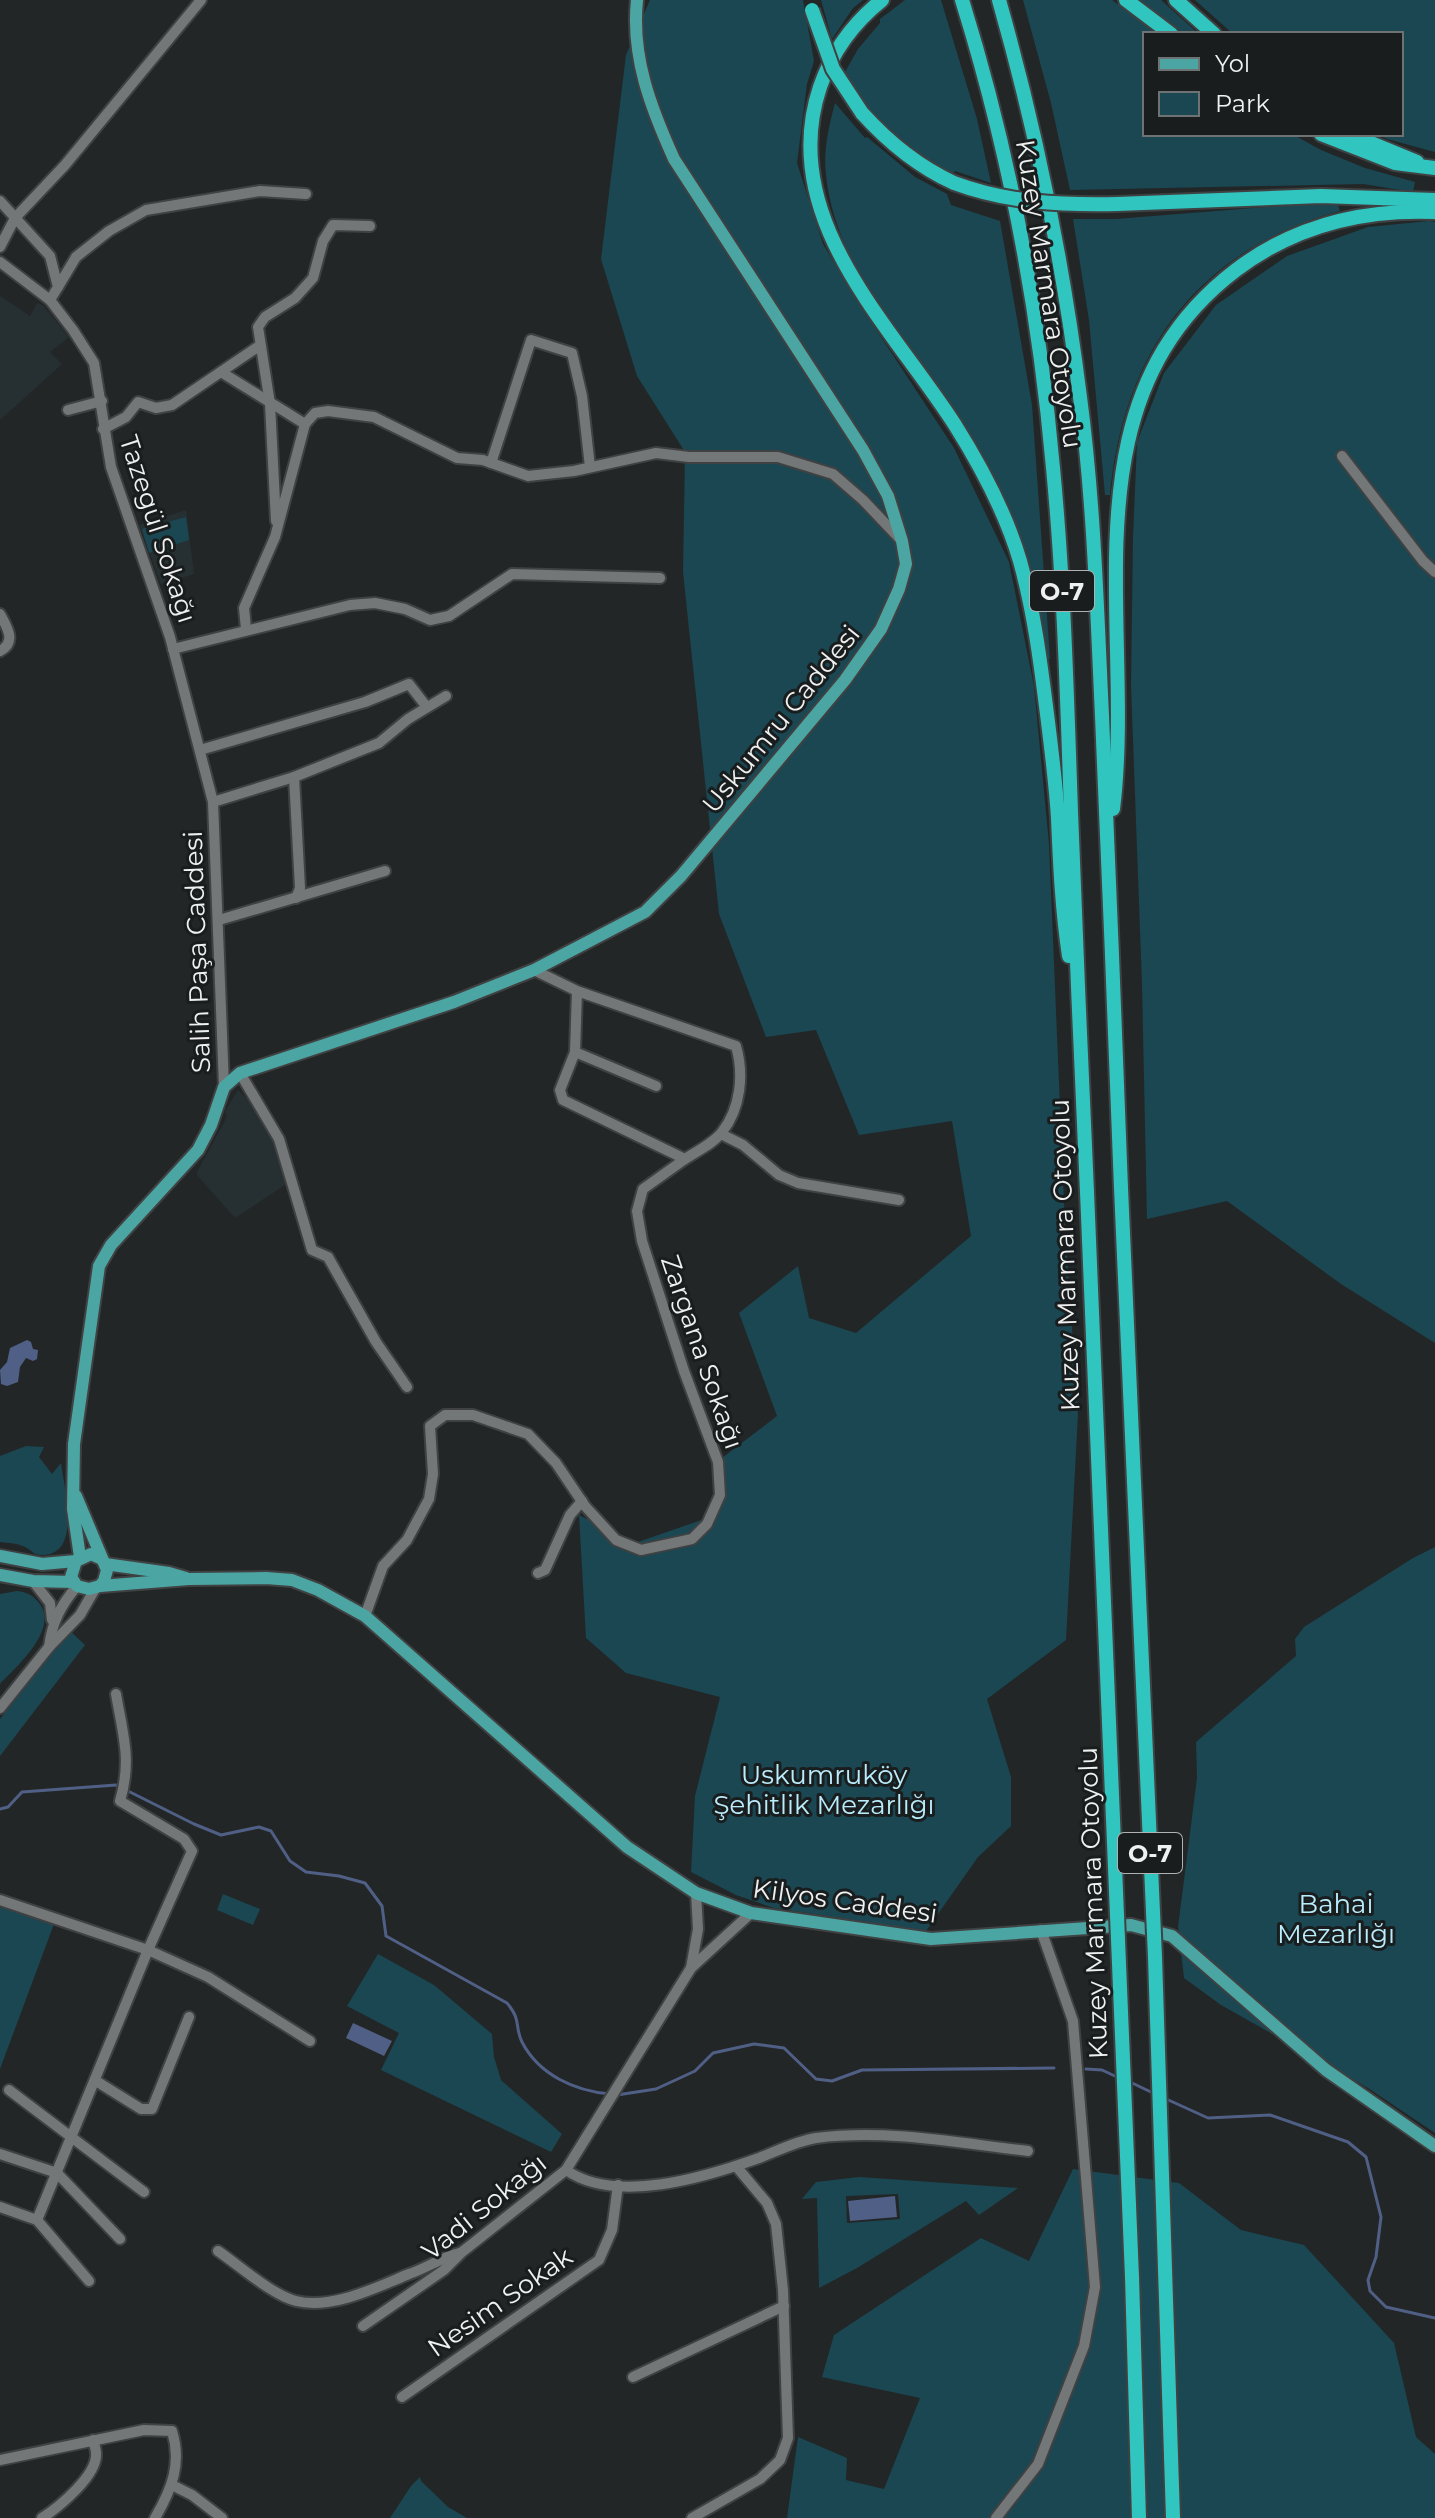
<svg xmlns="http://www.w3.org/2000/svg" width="1435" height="2518" font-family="Montserrat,sans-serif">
<rect width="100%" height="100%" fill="#232627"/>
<g fill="#263032">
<polygon points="0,296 30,316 37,303 43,305 69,337 50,352 62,364 0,420"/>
<polygon points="186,510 194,574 161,584 139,525"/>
<polygon points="238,1090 253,1104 275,1143 288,1183 235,1218 196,1174 227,1117 225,1111"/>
</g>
<g fill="#1a4752" fill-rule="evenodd">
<polygon points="650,0 803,0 814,61 807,84 797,163 823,244 860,305 954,448 1009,562 1034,686 1049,844 1065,1226 1078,1414 1066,1640 987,1699 1011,1777 1011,1826 978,1857 926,1931 774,1908 736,1895 691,1872 695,1796 720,1697 626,1673 586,1638 579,1515 635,1543 716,1515 718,1461 777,1416 739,1313 798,1266 809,1318 856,1333 971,1236 952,1121 859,1135 816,1030 766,1037 719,914 683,572 685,452 637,376 601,259 626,55"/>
<polygon points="821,0 863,0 853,8 832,39"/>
<path d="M905 0H941L977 119 991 183 955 171 953 173C902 148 873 121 845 72L858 49 880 23V19Z"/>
<polygon points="1023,0 1112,0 1158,34 1145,34 1145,134 1292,134 1321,150 1365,168 1415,182 1413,192 1363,184 1070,190 1051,103"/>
<polygon points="1139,0 1161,0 1199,34 1183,34"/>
<polygon points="1195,0 1435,0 1435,152 1387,139 1376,134 1401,134 1401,34 1233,34"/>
<path d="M835 103 865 138 867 137 915 177 947 194 951 205 1000 221 1032 405 1050 659 1045 658C1030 590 1020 522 985 460 934 369 837 283 826 175 823 150 829 126 835 103Z"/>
<path d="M1291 205H1338L1340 211C1198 250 1124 350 1110 495H1105L1089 320 1073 219H1116Z"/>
<polygon points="1429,221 1435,222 1435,1343 1341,1284 1227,1201 1147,1219 1142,984 1131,686 1133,537 1137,442 1164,373 1216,305 1287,256 1368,227"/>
<polygon points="186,517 189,540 149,553 142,529"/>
<path d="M26 1446 44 1447 39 1457 52 1474 61 1463C64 1488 83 1556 41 1555 33 1555 32 1550 25 1547 18 1543 8 1543 0 1542V1456Z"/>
<polygon points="1435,1547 1435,2133 1368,2088 1221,2005 1184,1978 1178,1927 1197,1778 1196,1742 1296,1656 1295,1639 1304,1627 1413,1558"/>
<path d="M17 1591C27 1592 33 1595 39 1603 60 1629 16 1667 0 1684V1594Z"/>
<polygon points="70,1631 85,1645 0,1756 0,1719"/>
<polygon points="223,1894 260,1909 253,1925 217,1910"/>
<polygon points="0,1906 54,1924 0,2069"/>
<polygon points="378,1954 434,1985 492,2034 494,2057 501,2080 562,2134 551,2152 381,2070 399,2033 347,2006"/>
<polygon points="1073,2169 1179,2183 1241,2230 1304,2245 1394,2343 1416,2437 1435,2454 1435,2518 787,2518 798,2437 847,2458 846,2480 884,2489 920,2398 822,2377 834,2335 981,2238 1029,2261"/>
<path d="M859 2177 1018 2188 979 2215 966 2201 857 2268 819 2288 817 2198 802 2199 816 2182ZM898 2194 900 2219 847 2223 846 2196Z"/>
<polygon points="420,2477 421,2481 448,2507 467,2518 390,2518 411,2486"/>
</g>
<g fill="#505f85">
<polygon points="27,1340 31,1342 33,1349 38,1350 37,1359 33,1361 26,1358 20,1367 18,1382 7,1386 1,1384 0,1370 7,1362 10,1348"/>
<polygon points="353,2023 392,2041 384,2056 346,2038"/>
<polygon points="895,2196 897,2217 850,2221 848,2201"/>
</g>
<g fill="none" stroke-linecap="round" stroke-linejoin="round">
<g stroke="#505f85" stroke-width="3">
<path d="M0 1809 8 1807 22 1792 116 1785 194 1824 221 1835 259 1827 271 1831 290 1861 306 1872 339 1876 365 1883 382 1906 386 1936 507 2003C522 2021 514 2025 522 2042 539 2075 575 2091 610 2094"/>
<polyline points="1086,2069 1102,2070 1117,2077"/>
<polyline points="1128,2081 1153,2093"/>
<polyline points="617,2095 656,2089 695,2071 713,2053 754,2044 784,2048 816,2079 832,2081 862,2070 1054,2068"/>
<polyline points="1164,2098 1208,2118 1270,2115 1348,2142 1366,2157 1381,2217 1376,2257 1368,2280 1370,2291 1386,2307 1435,2318"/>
</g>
<g stroke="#3f4142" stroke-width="14">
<g id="minor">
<polyline points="0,201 50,256 58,287 50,300"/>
<polyline points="0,247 15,218 65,165 201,0"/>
<polyline points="0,262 50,300 73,330 94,363 111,467 170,637 213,802 224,1087"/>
<polyline points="58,287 76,257 109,231 146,210 260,191 306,194"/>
<polyline points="221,372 305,424"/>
<polyline points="68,410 102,401"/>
<polyline points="103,429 126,417 138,402 156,408 172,405 259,346"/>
<polyline points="1342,456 1423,561 1435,572"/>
<polyline points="491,463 531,340 572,353 582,396 590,467"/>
<polyline points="276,521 270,404 258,327 265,317 295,298 313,278 323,241 333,225 370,226"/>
<path d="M0 614C7 627 17 642 0 651"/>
<polyline points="246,629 244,608 275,537 305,424 315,413 328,411 374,417 457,458 483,460 528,476 574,471 656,453 689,457 778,457 833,474 863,500 901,540"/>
<polyline points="173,649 350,605 375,603 405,609 430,620 449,616 512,574 660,578"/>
<polyline points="200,750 365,702 409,684 426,706"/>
<polyline points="294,777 300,888 296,898"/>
<polyline points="213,802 294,777 379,743 408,719 446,696"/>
<polyline points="219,920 385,871"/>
<path d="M534 970 577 991 736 1046C744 1074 741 1108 722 1132 714 1143 697 1151 685 1159L563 1100 560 1090 575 1052 577 991"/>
<polyline points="575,1052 656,1086"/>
<polyline points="240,1073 279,1139 312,1250 328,1257 376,1342 407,1387"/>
<polyline points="721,1134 743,1145 779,1175 798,1183 899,1200"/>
<polyline points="538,1573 545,1570 570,1515 582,1501"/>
<polyline points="33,1581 50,1603 52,1620"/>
<polyline points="365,1616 383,1566 407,1540 429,1499 433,1474 430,1426 445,1415 473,1415 528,1434 556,1463 585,1506 616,1540 641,1550 692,1539 707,1524 720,1495 718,1462 684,1371 642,1241 637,1211 643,1189 685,1159"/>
<path d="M49 1647C52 1622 61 1605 77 1586"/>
<polyline points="0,1708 49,1647 80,1615 95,1589"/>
<polyline points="0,1900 148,1950 208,1977 310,2041"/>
<polyline points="691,1968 698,1929 696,1893"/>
<polyline points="96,2081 141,2109 152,2109 189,2017"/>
<polyline points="9,2090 144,2192"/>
<polyline points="0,2154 57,2173 120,2239"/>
<path d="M566 2170C616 2205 706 2177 759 2158 777 2151 797 2141 816 2138 887 2129 958 2143 1028 2151"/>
<polyline points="0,2207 37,2220 89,2281"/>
<path d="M37 2220 148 1950 192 1851 184 1839 120 1801C132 1760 123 1735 116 1694"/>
<path d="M218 2251C240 2266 272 2295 296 2301 332 2310 377 2287 409 2274 427 2268 442 2257 460 2253"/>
<polyline points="363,2326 444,2270 462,2252 566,2170 691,1968 751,1913"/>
<polyline points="633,2377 784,2306"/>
<polyline points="402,2397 599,2260 612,2230 618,2185"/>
<path d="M0 2460 144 2430 172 2431C182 2463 172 2489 155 2518"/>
<polyline points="172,2485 192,2495 222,2518"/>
<path d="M42 2518C59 2507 98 2475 96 2453 96 2449 94 2444 93 2440"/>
<polyline points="692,2518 760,2479 780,2460 788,2438 783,2290 776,2224 767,2203 736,2166"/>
<polyline points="996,2518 1038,2464 1084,2346 1095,2287 1073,2021 1041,1930"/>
</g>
</g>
<g stroke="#3f4142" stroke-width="16">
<g id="major">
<polyline points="76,1496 107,1570 104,1581 100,1586"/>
<polyline points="0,1556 42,1564 76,1561"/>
<path d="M80 1557 73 1509 74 1444 99 1266 111 1245 198 1150 211 1125 224 1087 240 1073 454 1002 534 970 645 912 681 876 845 680 881 629 899 589 906 564 902 541 888 496 863 450 674 159C651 108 631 57 637 0"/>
<polyline points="102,1559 91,1554 76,1561 71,1577 77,1586 89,1589 100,1586 189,1579 266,1578 292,1580 318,1590 365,1616 627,1847 696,1893 751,1913 931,1939 1131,1925 1172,1936 1326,2070 1435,2146"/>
<polyline points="105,1564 169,1573 186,1578"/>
<polyline points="0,1575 33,1581 73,1582"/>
</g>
</g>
<g stroke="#3f4142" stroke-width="18">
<g id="highway">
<path d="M882 0C853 23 832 52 820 87 776 218 891 325 955 425 982 468 1006 513 1020 561 1035 615 1041 667 1048 722 1052 754 1056 786 1058 818 1060 865 1062 910 1069 956"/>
<path d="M962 0C1009 151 1039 310 1053 468 1064 582 1067 697 1071 812 1076 939 1081 1065 1087 1192"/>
<path d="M999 0C1036 130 1063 262 1080 397 1094 502 1097 610 1102 716 1109 873 1115 1031 1121 1188"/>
<polyline points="1126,0 1171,34"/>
<polyline points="1176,0 1214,34"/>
<path d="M862 113C889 143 917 166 954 183"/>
<polyline points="1321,134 1395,163 1435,168"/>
<polyline points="1349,134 1417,162"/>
<polyline points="1117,204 1321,196 1435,200"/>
<path d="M1113 809C1136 624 1061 403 1236 270 1294 226 1363 209 1435 212"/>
</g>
</g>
<use href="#minor" stroke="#737778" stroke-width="10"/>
<use href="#major" stroke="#4ba6a3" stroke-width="12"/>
<use href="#highway" stroke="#31c5bf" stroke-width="14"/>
<g stroke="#3f4142" stroke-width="18" stroke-linecap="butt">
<g id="highway-bridge">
<polyline points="812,10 833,69 862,113"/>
<path d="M954 183C1008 203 1060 205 1117 204"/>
<polyline points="1121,1188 1155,1957 1173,2518"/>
<polyline points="1087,1192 1132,2277 1139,2518"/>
</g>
</g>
<use href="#highway-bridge" stroke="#31c5bf" stroke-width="14"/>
</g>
<g text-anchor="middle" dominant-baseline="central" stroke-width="6" stroke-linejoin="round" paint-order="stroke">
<g fill="#1a1d1e" stroke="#afb1b2" stroke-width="2">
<rect x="1030" y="571" width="64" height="40" rx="6"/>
<rect x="1118" y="1833" width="64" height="40" rx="6"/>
</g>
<g font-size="24" font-weight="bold" fill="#eff1f1">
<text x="1062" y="591">O-7</text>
<text x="1150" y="1853">O-7</text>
</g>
<g font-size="26" fill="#eff1f1" stroke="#1a1d1e">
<text transform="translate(1049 294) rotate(81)">Kuzey Marmara Otoyolu</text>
<text transform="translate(158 529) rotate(72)">Tazegül Sokağı</text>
<text transform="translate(781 719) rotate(-51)">Uskumru Caddesi</text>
<text transform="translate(197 952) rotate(-92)">Salih Paşa Caddesi</text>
<text transform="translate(1065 1255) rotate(-92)">Kuzey Marmara Otoyolu</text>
<text transform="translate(702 1352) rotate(71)">Zargana Sokağı</text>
<text transform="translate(845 1901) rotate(8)">Kilyos Caddesi</text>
<text transform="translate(1093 1903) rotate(-92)">Kuzey Marmara Otoyolu</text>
<text transform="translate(484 2207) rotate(-39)">Vadi Sokağı</text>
<text transform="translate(500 2302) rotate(-35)">Nesim Sokak</text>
</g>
<g font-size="26" fill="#baedfc" stroke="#1a1d1e">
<text x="824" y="1775">Uskumruköy<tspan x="824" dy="30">Şehitlik Mezarlığı</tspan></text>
<text x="1336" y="1904">Bahai<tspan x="1336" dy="30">Mezarlığı</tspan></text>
</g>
</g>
<rect x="1143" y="32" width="260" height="104" fill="#1a1d1e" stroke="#6f7272" stroke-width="2"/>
<rect x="1159" y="58" width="40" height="12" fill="#4ba6a3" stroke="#6f7272" stroke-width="2"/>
<text x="1215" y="72" font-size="24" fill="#eff1f1">Yol</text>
<rect x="1159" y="92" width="40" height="24" fill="#1a4752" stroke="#6f7272" stroke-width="2"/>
<text x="1215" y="112" font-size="24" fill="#eff1f1">Park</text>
</svg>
